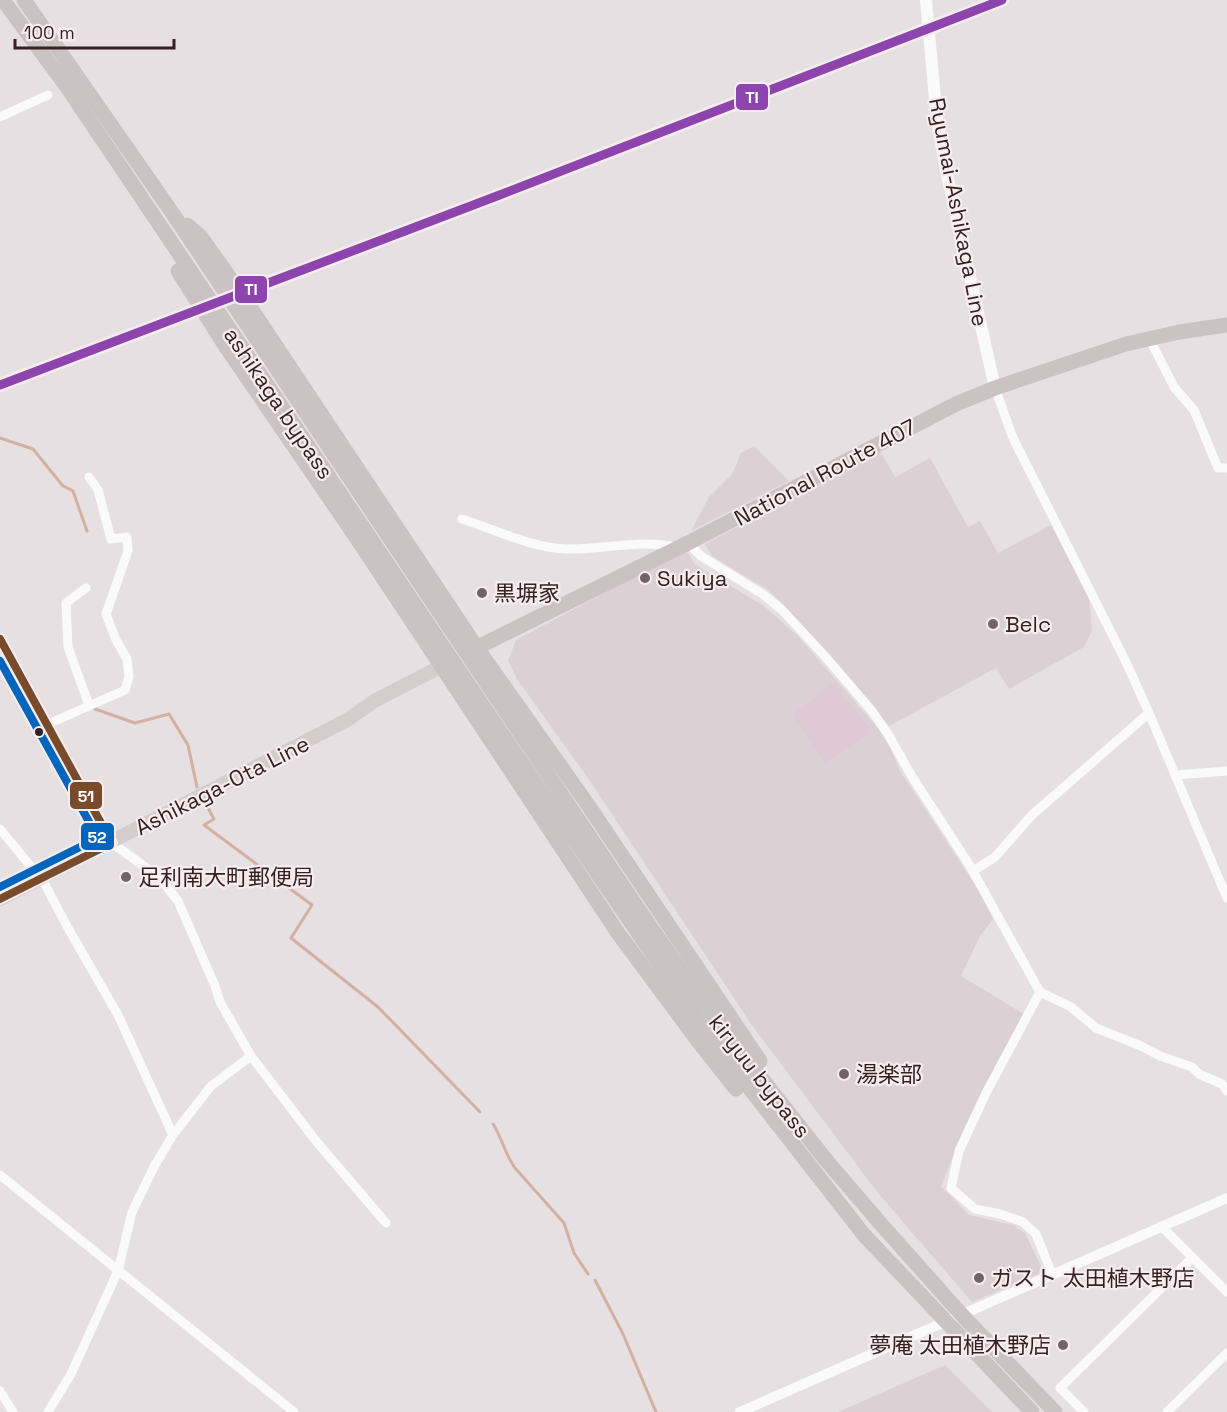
<svg xmlns="http://www.w3.org/2000/svg" width="1227" height="1412" font-family="'Space Grotesk','Noto Sans JP',sans-serif">
<rect width="100%" height="100%" fill="#e6e0e2"/>
<g fill="#dbd1d4">
<polygon points="754,446 789,481 691,531 709,497 732,474 741,453"/>
<polygon points="880,451 895,477 930,458 968,527 980,521 998,553 1051,525 1089,598 1092,631 1084,647 1009,689 996,668 889,726 784,605 768,590 712,556 705,544"/>
<polygon points="683,551 689,554 694,564 764,606 798,636 877,727 891,749 900,771 978,889 993,919 980,936 961,976 1024,1014 957,1147 941,1186 969,1215 1013,1225 1025,1233 1041,1266 1038,1274 972,1302 878,1193 751,1024 590,781 517,679 508,661 516,640"/>
<polygon points="945,1365 992,1412 838,1412"/>
</g>
<polygon fill="#dfc9d5" points="833,683 873,732 824,763 792,715"/>
<g fill="none" stroke-linecap="round" stroke-linejoin="round">
<g stroke="#d4b0a2" stroke-width="3">
<polyline points="0,438 33,449 63,486 73,491 87,531"/>
<polyline points="95,709 135,723 169,714 188,745 197,787"/>
<polyline points="207,806 214,819 204,825 312,905 291,938 378,1007 480,1112"/>
<path d="M493 1124C502 1138 505 1154 515 1168L564 1223 574 1253 588 1274"/>
<polyline points="595,1280 623,1334 656,1412"/>
</g>
<g stroke="#fbfafb" stroke-width="9">
<polyline points="0,117 48,95"/>
<polyline points="1149,338 1174,387 1194,410 1218,468 1227,468"/>
<polyline points="995,388 1013,438 1126,662 1149,713 1227,898"/>
<path d="M462 519C497 530 531 548 568 549 604 550 643 538 678 548"/>
<polyline points="688,543 701,556 764,595 782,610 823,654 872,711 888,734 911,775 970,866 1040,992 1071,1007 1096,1028 1141,1046 1160,1056 1192,1067 1199,1074 1222,1084 1227,1091"/>
<polyline points="86,588 66,603 68,647 89,705"/>
<polyline points="0,639 112,843 159,877 178,901 215,986 220,1002 251,1056 316,1141 386,1223"/>
<polyline points="46,725 125,690 129,677 127,659 116,640 106,614 128,551 127,537 111,539 98,490 89,477"/>
<polyline points="1175,775 1227,771"/>
<polyline points="0,829 32,868 41,877 68,928 118,1015 173,1135"/>
<polyline points="973,871 995,857 1032,815 1149,713"/>
<polyline points="1040,992 986,1093 959,1151 951,1188 975,1209 1000,1214 1023,1222 1036,1234 1052,1274"/>
<polyline points="0,1175 294,1412"/>
<polyline points="1161,1226 1227,1292"/>
<polyline points="0,1391 13,1412"/>
<polyline points="48,1412 71,1374 118,1271 132,1212 155,1165 173,1135 211,1086 251,1056"/>
<polyline points="1084,1412 1060,1388 1192,1258"/>
<polyline points="1167,1412 1227,1353"/>
</g>
<polyline stroke="#fbfafb" stroke-width="10" points="740,1412 1227,1198"/>
<polyline stroke="#fbfafb" stroke-width="12" points="926,0 937,121 946,170 995,388"/>
<polyline stroke="#d4cccd" stroke-width="14" points="0,899 347,720 376,700 442,666"/>
<g stroke="#cac2c3" stroke-width="15">
<polyline points="3,0 67,87 491,718 708,1035 864,1235 1032,1412"/>
<polyline points="24,0 171,211 504,709 645,919 721,1027 826,1160 880,1223 961,1314 1055,1412"/>
<polyline points="187,225 201,237 240,292 477,648 588,805 760,1061"/>
<polyline points="178,271 224,344 360,543 618,933 698,1041 736,1089"/>
<polyline points="468,652 688,543 956,404 995,388 1126,344 1179,332 1227,325"/>
</g>
<g stroke="#f6edf0" stroke-width="12">
<polyline id="bus-1" points="0,639 112,843 0,899"/>
</g>
<g stroke="#f6edf0" stroke-width="12">
<polyline id="bus-2" points="0,661 98,838 0,887"/>
</g>
<use href="#bus-1" stroke="#7a4b2a" stroke-width="8"/>
<use href="#bus-2" stroke="#0065bd" stroke-width="8"/>
<g stroke="#f6edf0" stroke-width="14">
<polyline id="rail-1" points="0,385 497,196 1002,0"/>
</g>
<use href="#rail-1" stroke="#8e44ad" stroke-width="9"/>
</g>
<g fill="#746366" stroke="#f6edf0" stroke-width="2">
<circle cx="645" cy="578" r="6"/>
<circle cx="482" cy="593" r="6"/>
<circle cx="993" cy="624" r="6"/>
<circle cx="126" cy="877" r="6"/>
<circle cx="844" cy="1074" r="6"/>
<circle cx="979" cy="1278" r="6"/>
<circle cx="1063" cy="1345" r="6"/>
</g>
<circle fill="#372023" stroke="#f6edf0" stroke-width="2" cx="39" cy="732" r="5"/>
<g text-anchor="middle" dominant-baseline="central" stroke-width="4.5" stroke-linejoin="round" paint-order="stroke">
<g font-size="22" fill="#372023" stroke="#f6edf0">
<text transform="translate(959 212) rotate(79)">Ryumai-Ashikaga Line</text>
<text transform="translate(279 403) rotate(56)">ashikaga bypass</text>
<text transform="translate(825 472) rotate(-28)">National Route 407</text>
<text transform="translate(222 785) rotate(-27)">Ashikaga-Ota Line</text>
<text transform="translate(760 1076) rotate(52)">kiryuu bypass</text>
</g>
<g font-size="22" fill="#372023" stroke="#f6edf0" text-anchor="start">
<text x="657" y="578">Sukiya</text>
<text x="494" y="593">黒塀家</text>
<text x="1005" y="624">Belc</text>
<text x="138" y="877">足利南大町郵便局</text>
<text x="856" y="1074">湯楽部</text>
<text x="991" y="1278">ガスト 太田植木野店</text>
<text x="1051" y="1345" text-anchor="end">夢庵 太田植木野店</text>
</g>
</g>
<g stroke="#f6edf0" stroke-width="2">
<rect x="735" y="83" width="34" height="28" rx="6" fill="#8e44ad"/>
<rect x="234" y="275" width="34" height="29" rx="6" fill="#8e44ad"/>
<rect x="69" y="781" width="34" height="29" rx="6" fill="#7a4b2a"/>
<rect x="80" y="822" width="35" height="29" rx="6" fill="#0065bd"/>
</g>
<g font-size="16" text-anchor="middle" font-weight="bold" fill="#fff">
<text x="752" y="103">TI</text>
<text x="251" y="295">TI</text>
<text x="86" y="802">51</text>
<text x="97" y="843">52</text>
</g>
<path d="M15 39v9h159v-9" fill="none" stroke="#372023" stroke-width="3"/>
<text x="24" y="39" font-size="18" fill="#372023" stroke="#f6edf0" stroke-width="4.5" paint-order="stroke">100 m</text>
</svg>
